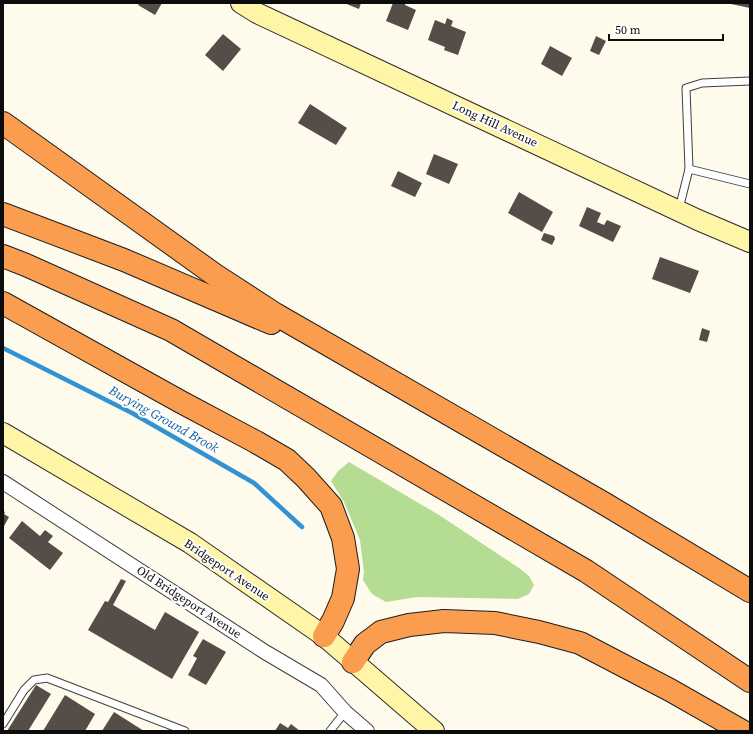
<svg xmlns="http://www.w3.org/2000/svg" width="753" height="734" font-family="'Source Serif 4',serif">
<rect width="100%" height="100%" fill="#fffbec"/>
<polygon fill="#b4dc93" points="349,462 439,515 519,568 529,576 534,585 529,594 518,599 417,597 386,602 372,594 363,580 364,572 360,540 344,502 331,481 338,471"/>
<g fill="none" stroke-linecap="round" stroke-linejoin="round">
<polyline stroke="#3393d2" stroke-width="4.5" points="3,348 132,413 254,483 302,527"/>
</g>
<g fill="#554d48">
<polygon points="140,3 162,3 155,15 138,5"/>
<polygon points="344,3 361,3 359,9"/>
<polygon points="393,3 405,3 405,5 416,10 408,30 386,21"/>
<polygon points="731,3 750,3 750,8 731,4"/>
<polygon points="447,18 453,21 451,26 466,32 458,55 444,50 445,47 428,40 435,20 445,24"/>
<polygon points="223,34 241,49 223,71 205,55"/>
<polygon points="596,36 606,41 599,55 590,51"/>
<polygon points="550,46 572,58 562,76 541,64"/>
<polygon points="310,104 347,128 336,145 298,123"/>
<polygon points="434,154 458,164 449,184 426,174"/>
<polygon points="398,171 422,183 415,197 391,186"/>
<polygon points="519,192 553,212 542,232 508,213"/>
<polygon points="587,207 601,213 597,222 604,225 607,220 621,226 613,242 579,226"/>
<polygon points="544,233 554,236 555,239 552,245 541,240"/>
<polygon points="660,257 699,271 690,293 652,279"/>
<polygon points="702,328 710,331 707,342 699,340"/>
<polygon points="3,511 5,512 4,514 9,517 3,528"/>
<polygon points="22,521 40,536 45,530 53,536 48,542 63,553 50,570 9,538"/>
<polygon points="121,579 126,581 113,605 155,630 165,612 199,632 172,679 88,630 105,601 108,602"/>
<polygon points="203,639 226,652 206,685 188,675 197,658 193,656"/>
<polygon points="36,685 51,694 28,731 7,731"/>
<polygon points="65,695 95,714 85,731 43,731"/>
<polygon points="114,712 144,731 102,731"/>
<polygon points="280,723 288,728 291,724 300,731 275,731"/>
</g>
<g fill="none" stroke-linecap="round" stroke-linejoin="round">
<g stroke="#3f3f3f" stroke-width="9">
<g id="lane">
<polyline points="689,169 686,88 702,83 750,81"/>
<polyline points="679,209 689,169 750,184"/>
<polyline points="3,724 24,690 34,680 47,678 185,731"/>
<polyline points="330,731 345,712"/>
</g>
</g>
<g stroke="#3f3f3f" stroke-width="16">
<polyline id="street" points="3,482 265,652 321,685 345,712 367,731"/>
</g>
<g stroke="#2e2e2e" stroke-width="22">
<g id="secondary">
<polyline points="241,3 257,13 698,220 750,242"/>
<polyline points="3,433 190,543 324,636 434,731"/>
</g>
</g>
<g stroke="#1d1d1d" stroke-width="24">
<g id="highway">
<polyline points="3,123 215,275 275,314 605,504 750,591"/>
<polyline points="3,214 124,260 271,323"/>
<polyline points="3,256 26,265 171,330 586,571 750,681"/>
<polyline points="3,303 181,402 256,442 287,460 306,478 331,506 343,538 348,569 343,598 333,621 324,636"/>
<polyline points="353,662 365,644 381,632 409,625 444,621 495,623 539,632 580,643 670,690 742,731"/>
</g>
</g>
<use href="#lane" stroke="#fff" stroke-width="7"/>
<use href="#street" stroke="#fff" stroke-width="14"/>
<use href="#secondary" stroke="#fff5a7" stroke-width="20"/>
<use href="#highway" stroke="#fa9d4f" stroke-width="22"/>
</g>
<g text-anchor="middle" dominant-baseline="central" stroke-width="4" stroke-linejoin="round" paint-order="stroke">
<g font-size="12" fill="#0c0c0c" stroke="#fff">
<text transform="translate(495 124) rotate(25)">Long Hill Avenue</text>
<text transform="translate(227 570) rotate(34)">Bridgeport Avenue</text>
<text transform="translate(189 602) rotate(33)">Old Bridgeport Avenue</text>
</g>
<g font-size="13" font-style="italic" fill="#1163a2" stroke="#fff">
<text transform="translate(164 419) rotate(29)">Burying Ground Brook</text>
</g>
</g>
<rect width="753" height="734" fill="none" stroke="#0c0c0c" stroke-width="8"/>
<path d="M609 34v6h114v-6" fill="none" stroke="#0c0c0c" stroke-width="2"/>
<text x="615" y="34" font-size="12" fill="#0c0c0c" stroke="#ffffff" stroke-width="3" paint-order="stroke">50 m</text>
</svg>
